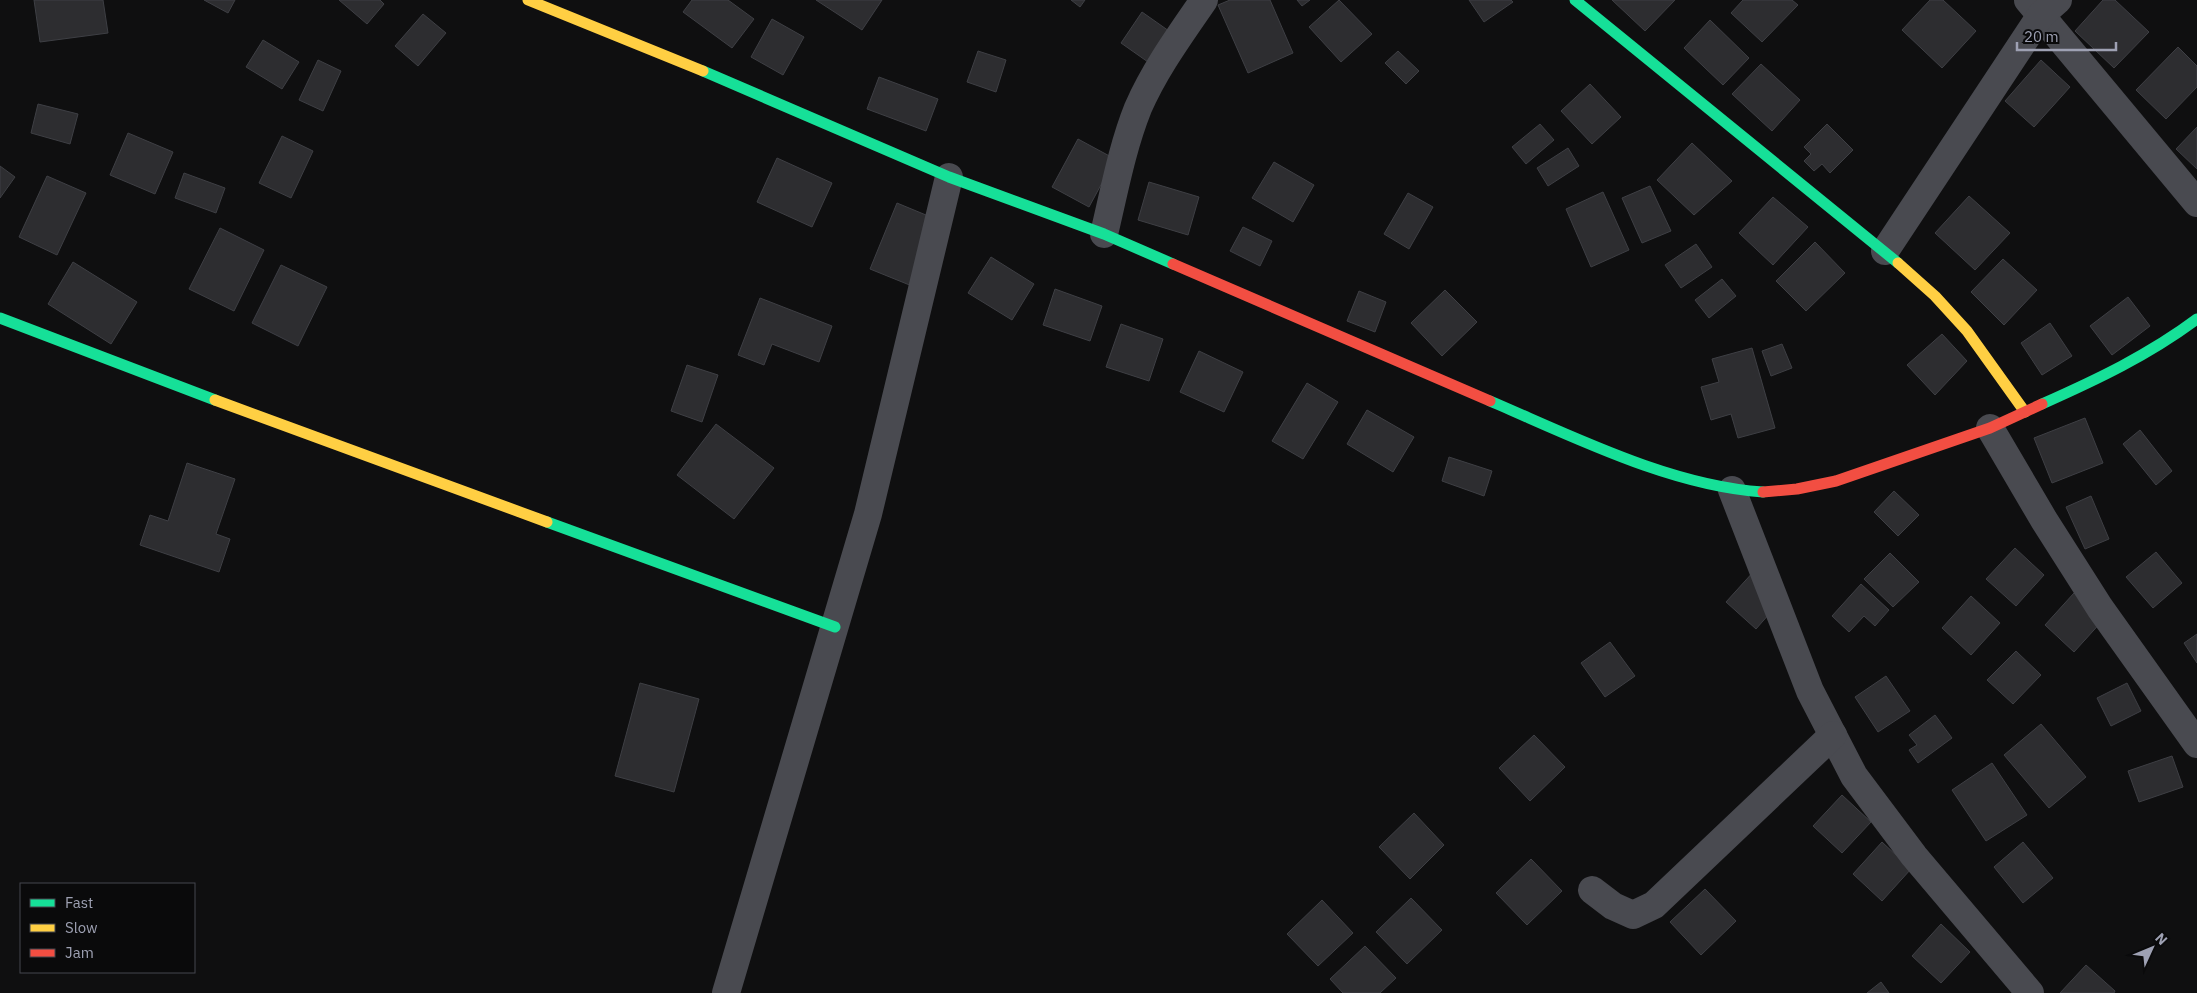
<svg xmlns="http://www.w3.org/2000/svg" width="2197" height="993" font-family="'IBM Plex Sans',sans-serif">
<rect width="100%" height="100%" fill="#0f0f10"/>
<g fill="#2d2d30" stroke="#3e3f44">
<polygon points="34,0 103,0 108,33 40,42"/>
<polygon points="204,0 235,0 228,13"/>
<polygon points="339,0 380,0 384,4 367,24"/>
<polygon points="692,0 728,0 754,19 732,48 683,12"/>
<polygon points="816,0 882,0 862,30"/>
<polygon points="1071,0 1085,0 1080,7"/>
<polygon points="1230,0 1270,0 1293,53 1248,73 1218,5"/>
<polygon points="1297,0 1310,0 1302,6"/>
<polygon points="1339,0 1372,34 1341,62 1309,27"/>
<polygon points="1469,0 1511,0 1513,2 1484,22"/>
<polygon points="1612,0 1675,0 1645,31"/>
<polygon points="1743,0 1792,0 1798,5 1762,42 1731,13"/>
<polygon points="1930,0 1943,0 1976,31 1942,68 1902,30"/>
<polygon points="2103,0 2115,0 2149,32 2114,68 2075,31"/>
<polygon points="1142,12 1169,31 1148,62 1121,43"/>
<polygon points="423,14 446,33 418,66 395,46"/>
<polygon points="772,19 804,37 783,75 751,57"/>
<polygon points="1710,20 1749,58 1723,85 1684,48"/>
<polygon points="263,40 299,62 282,89 246,67"/>
<polygon points="2178,47 2197,66 2197,87 2166,119 2136,90"/>
<polygon points="978,51 1006,60 996,92 967,82"/>
<polygon points="1398,51 1419,71 1406,84 1385,63"/>
<polygon points="318,60 341,71 323,111 299,100"/>
<polygon points="2041,60 2070,87 2034,127 2005,101"/>
<polygon points="1761,64 1800,100 1772,131 1732,94"/>
<polygon points="879,77 938,99 926,131 867,109"/>
<polygon points="1590,84 1621,117 1592,144 1561,111"/>
<polygon points="38,104 78,114 70,144 31,133"/>
<polygon points="1540,124 1554,140 1526,164 1512,147"/>
<polygon points="1827,124 1853,150 1830,173 1822,164 1814,171 1804,161 1811,154 1804,147"/>
<polygon points="2197,127 2197,169 2176,149"/>
<polygon points="128,133 173,152 155,194 110,175"/>
<polygon points="282,136 313,151 291,198 259,183"/>
<polygon points="1078,139 1115,159 1089,207 1052,187"/>
<polygon points="1692,143 1732,181 1694,215 1657,180"/>
<polygon points="1568,148 1579,166 1548,186 1537,168"/>
<polygon points="777,158 832,183 812,227 757,202"/>
<polygon points="1274,162 1314,185 1293,222 1252,198"/>
<polygon points="0,166 15,177 0,198"/>
<polygon points="184,173 225,188 216,213 175,198"/>
<polygon points="47,176 86,193 57,255 19,237"/>
<polygon points="1149,182 1199,197 1188,235 1138,220"/>
<polygon points="1650,186 1671,231 1642,243 1622,198"/>
<polygon points="1603,192 1629,250 1591,267 1566,209"/>
<polygon points="1408,193 1433,207 1409,249 1384,234"/>
<polygon points="1969,196 2010,233 1975,270 1935,233"/>
<polygon points="1773,197 1808,227 1773,265 1739,233"/>
<polygon points="897,203 938,220 912,286 870,269"/>
<polygon points="1243,227 1272,241 1260,266 1230,251"/>
<polygon points="220,228 264,250 234,311 189,289"/>
<polygon points="1815,242 1845,273 1806,311 1776,281"/>
<polygon points="1696,244 1712,267 1681,288 1665,265"/>
<polygon points="991,257 1034,284 1012,320 968,293"/>
<polygon points="2003,259 2037,290 2004,325 1971,292"/>
<polygon points="73,262 137,302 111,344 48,304"/>
<polygon points="281,265 327,287 298,346 252,323"/>
<polygon points="1722,279 1736,296 1709,318 1695,300"/>
<polygon points="1055,289 1102,306 1090,341 1043,325"/>
<polygon points="1445,290 1477,322 1442,356 1411,323"/>
<polygon points="1359,291 1386,302 1375,332 1347,321"/>
<polygon points="2128,297 2150,326 2112,355 2090,326"/>
<polygon points="760,298 832,326 819,362 772,344 764,365 738,355"/>
<polygon points="2050,323 2072,356 2042,375 2021,343"/>
<polygon points="1121,324 1163,339 1149,381 1106,367"/>
<polygon points="1942,334 1967,361 1935,395 1907,365"/>
<polygon points="1782,344 1792,368 1771,376 1762,351"/>
<polygon points="1752,348 1775,428 1738,438 1731,414 1711,420 1701,387 1719,382 1712,359"/>
<polygon points="1199,351 1243,372 1224,412 1180,392"/>
<polygon points="687,365 718,375 702,422 671,411"/>
<polygon points="1307,383 1338,402 1303,459 1272,441"/>
<polygon points="1367,410 1414,437 1393,472 1347,444"/>
<polygon points="2085,418 2103,463 2052,483 2034,438"/>
<polygon points="716,424 774,468 734,519 677,475"/>
<polygon points="2140,430 2172,471 2156,485 2123,444"/>
<polygon points="1449,457 1492,471 1484,496 1442,481"/>
<polygon points="187,463 235,479 216,534 230,539 219,572 140,545 150,515 168,521"/>
<polygon points="1894,491 1919,515 1898,536 1874,512"/>
<polygon points="2091,496 2109,539 2085,549 2066,507"/>
<polygon points="2015,548 2044,575 2016,606 1986,579"/>
<polygon points="2156,552 2182,583 2153,608 2126,577"/>
<polygon points="1890,553 1919,582 1893,607 1864,579"/>
<polygon points="1755,570 1784,597 1756,629 1726,602"/>
<polygon points="1861,584 1889,610 1875,626 1864,616 1849,632 1832,616"/>
<polygon points="2074,593 2103,620 2074,652 2045,625"/>
<polygon points="1971,596 2000,623 1971,655 1942,628"/>
<polygon points="2197,634 2197,663 2184,643"/>
<polygon points="1610,642 1635,676 1605,697 1581,663"/>
<polygon points="2016,651 2041,675 2013,704 1987,680"/>
<polygon points="1886,676 1910,711 1878,732 1855,697"/>
<polygon points="640,683 699,699 674,792 615,776"/>
<polygon points="2127,683 2141,711 2111,726 2097,698"/>
<polygon points="1935,715 1952,738 1918,763 1909,750 1917,745 1909,735"/>
<polygon points="2041,724 2086,777 2049,808 2004,755"/>
<polygon points="1534,735 1565,767 1530,801 1499,768"/>
<polygon points="2172,756 2183,787 2139,802 2128,771"/>
<polygon points="1992,763 2027,815 1986,841 1952,790"/>
<polygon points="1842,795 1871,822 1842,853 1813,826"/>
<polygon points="1414,813 1444,845 1410,879 1379,847"/>
<polygon points="1882,842 1911,869 1882,901 1853,874"/>
<polygon points="2023,842 2053,878 2023,903 1994,867"/>
<polygon points="1531,859 1562,891 1527,925 1496,893"/>
<polygon points="1705,889 1736,921 1701,955 1670,922"/>
<polygon points="1411,898 1442,930 1407,964 1376,932"/>
<polygon points="1322,900 1353,933 1318,966 1287,934"/>
<polygon points="1941,924 1970,952 1941,983 1912,956"/>
<polygon points="1365,946 1396,978 1380,993 1343,993 1330,979"/>
<polygon points="2086,965 2115,991 2114,993 2060,993"/>
<polygon points="1881,982 1889,993 1867,993"/>
</g>
<g fill="none" stroke-linecap="round" stroke-linejoin="round">
<g stroke="#494a50" stroke-width="28">
<polyline points="2028,0 2197,203"/>
<path d="M1104 234C1114 192 1122 148 1138 108 1155 69 1180 35 1204 0"/>
<polyline points="1885,251 2041,15 2058,0"/>
<polyline points="1990,428 2044,520 2100,608 2197,744"/>
<polyline points="1732,490 1810,691 1854,776 1914,856 2030,993"/>
<polyline points="1592,890 1613,906 1633,915 1654,905 1833,735"/>
<polyline points="726,993 868,514 949,177"/>
</g>
<g stroke="#16e098" stroke-width="11">
<polyline points="1575,0 1898,263"/>
<polyline points="703,71 949,177 1104,234 1173,264"/>
<polyline points="0,318 215,400"/>
<path d="M1490 401C1574 437 1671 486 1763 492"/>
<path d="M2042 404C2096 380 2149 355 2197 319"/>
<polyline points="547,522 835,627"/>
</g>
<g stroke="#ffcf43" stroke-width="11">
<polyline points="528,0 703,71"/>
<polyline points="1898,263 1935,296 1967,331 2025,412"/>
<polyline points="215,400 547,522"/>
</g>
<g stroke="#f24e42" stroke-width="11">
<polyline points="1173,264 1490,401"/>
<polyline points="1763,492 1797,489 1836,481 1990,428 2042,404"/>
</g>
</g>
<rect x="20" y="883" width="175" height="90" fill="#0a0a0b" stroke="#45464e"/>
<rect x="30" y="899" width="25" height="8" fill="#16e098" stroke="#45464e"/>
<text x="65" y="908" font-size="15" fill="#9ea1b3">Fast</text>
<rect x="30" y="924" width="25" height="8" fill="#ffcf43" stroke="#45464e"/>
<text x="65" y="933" font-size="15" fill="#9ea1b3">Slow</text>
<rect x="30" y="949" width="25" height="8" fill="#f24e42" stroke="#45464e"/>
<text x="65" y="958" font-size="15" fill="#9ea1b3">Jam</text>
<g transform="translate(2152 948) rotate(46)" stroke="#0a0a0b" stroke-width="4" paint-order="stroke">
<path d="M0-4L9 19L0 12L-9 19Z" fill="#9ea1b3"/>
<text y="-8" font-size="14" font-weight="bold" text-anchor="middle" fill="#9ea1b3">N</text>
</g>
<path d="M2017 42v8h99v-8" fill="none" stroke="#9ea1b3" stroke-width="2.5"/>
<text x="2024" y="42" font-size="15" fill="#9ea1b3" stroke="#0a0a0b" stroke-width="4" paint-order="stroke">20 m</text>
</svg>
